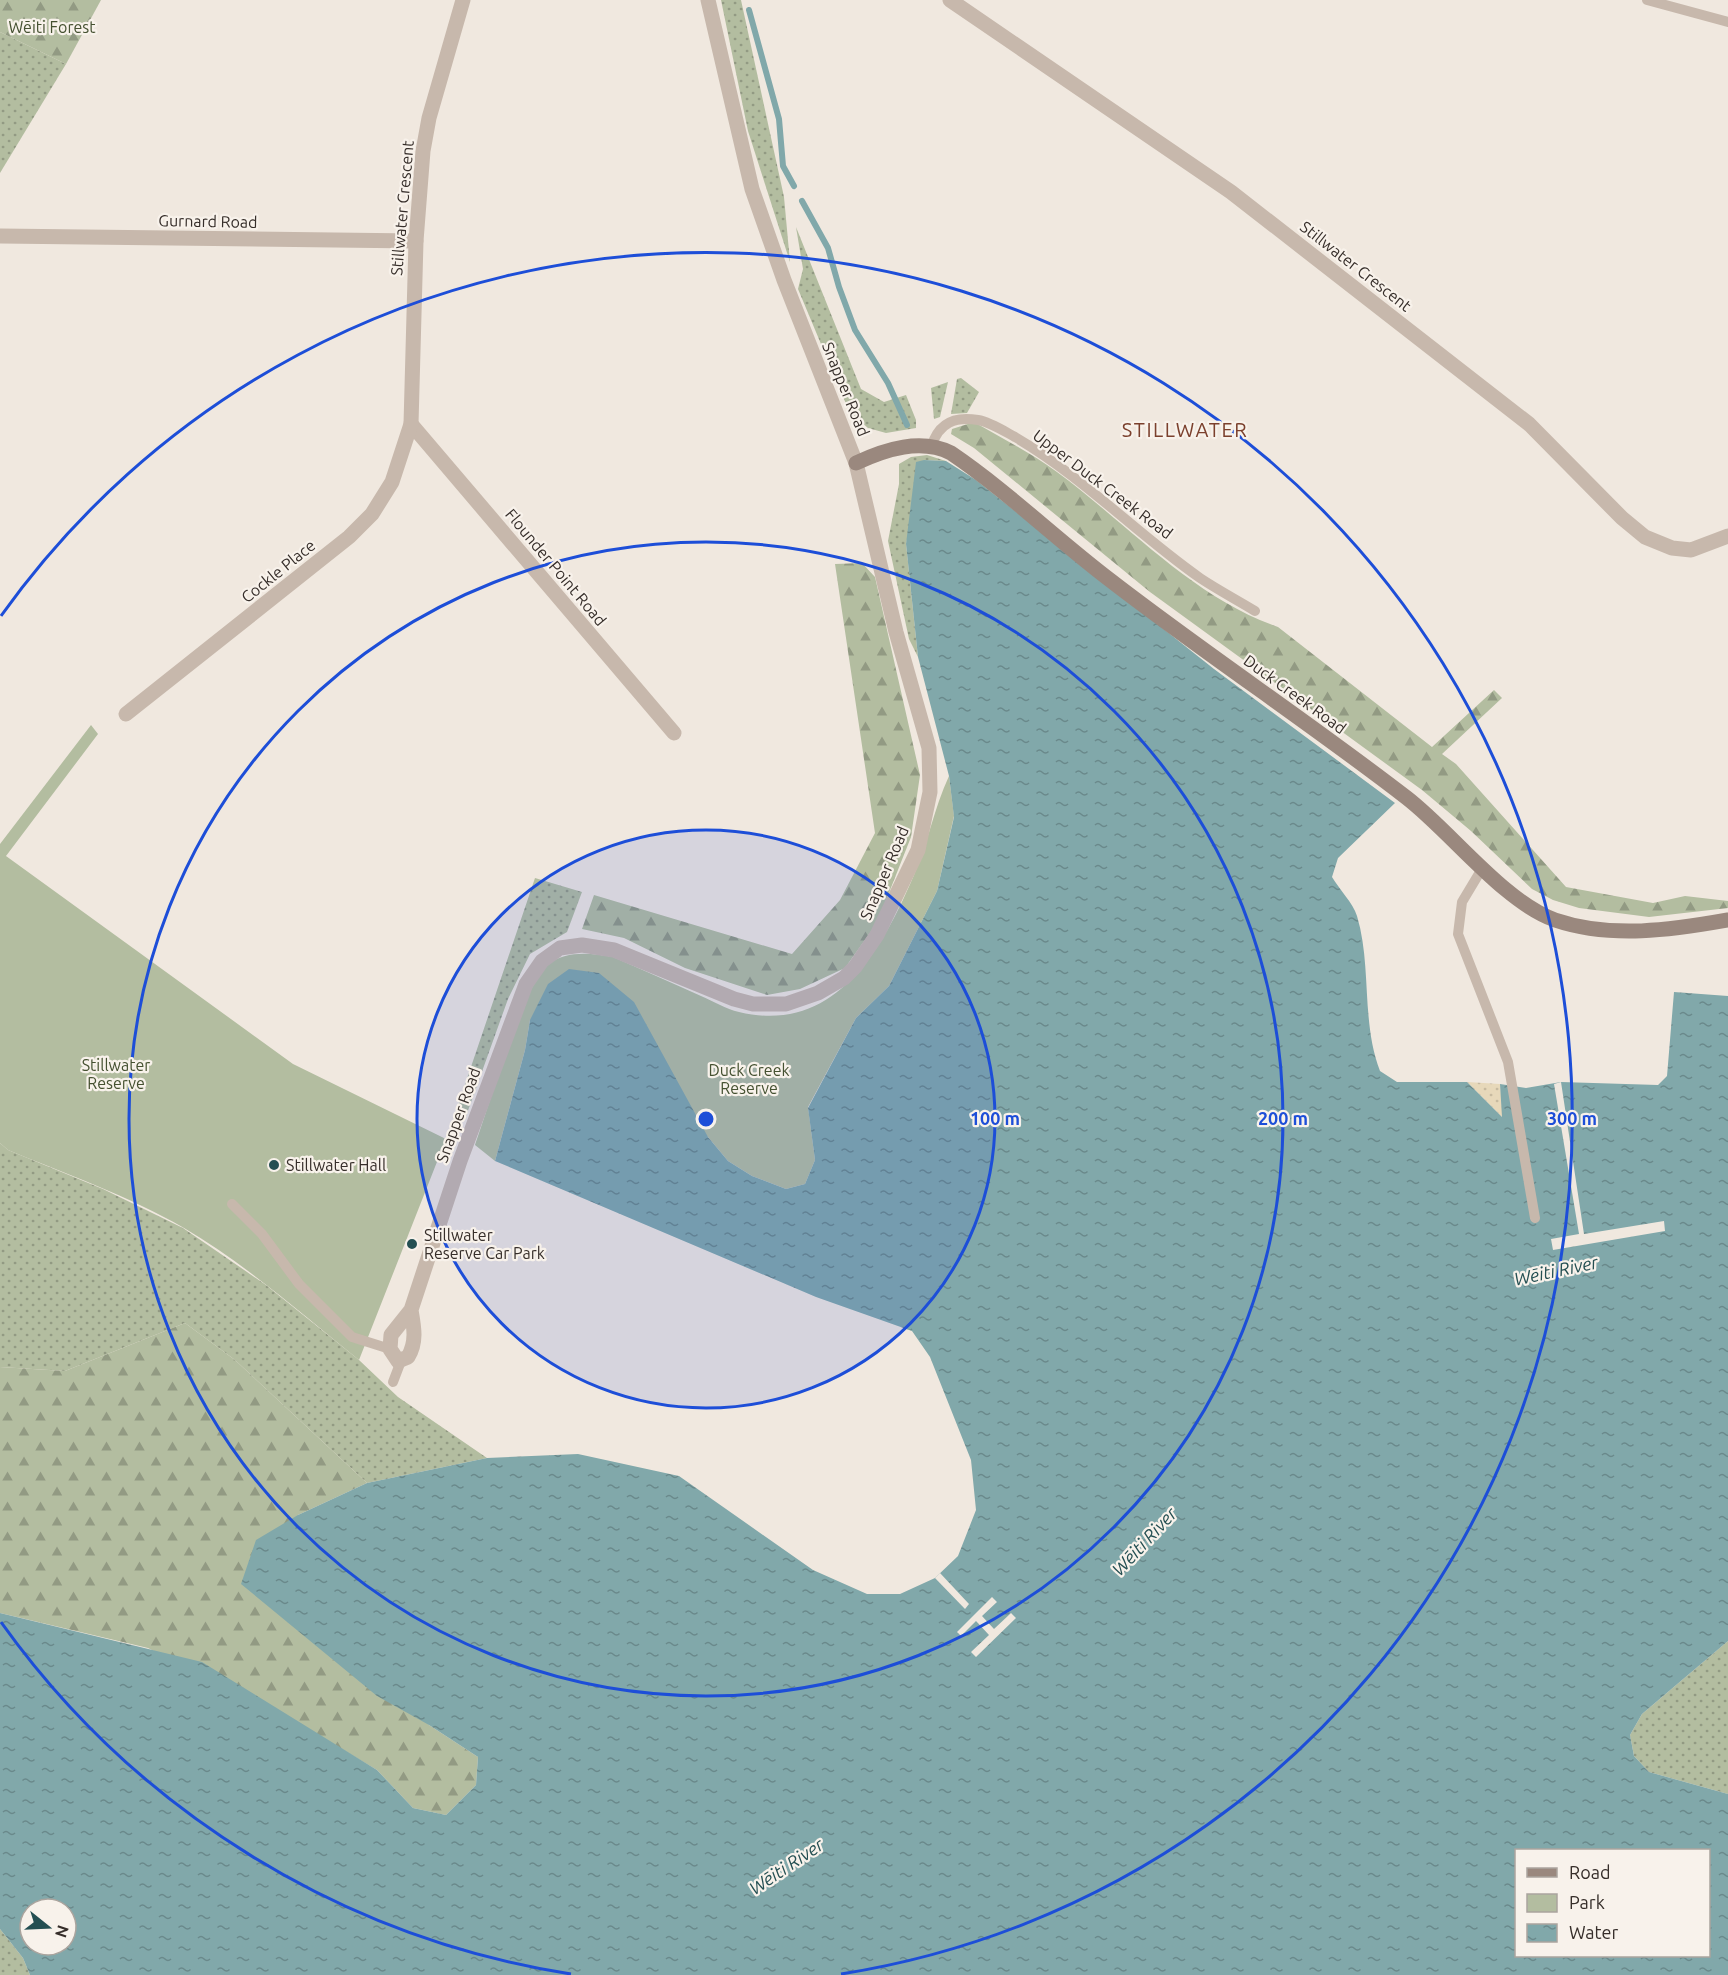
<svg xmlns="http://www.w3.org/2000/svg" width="1728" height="1975" font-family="Ubuntu,sans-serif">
<defs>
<pattern id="grass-dots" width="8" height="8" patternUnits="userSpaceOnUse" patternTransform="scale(1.5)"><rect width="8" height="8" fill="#b3bda0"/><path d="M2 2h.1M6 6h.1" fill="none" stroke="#929a83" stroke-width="1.8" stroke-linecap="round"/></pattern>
<pattern id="forest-firs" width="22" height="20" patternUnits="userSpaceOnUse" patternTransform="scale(1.5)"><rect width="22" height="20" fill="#b3bda0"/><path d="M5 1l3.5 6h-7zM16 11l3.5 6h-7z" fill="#929a83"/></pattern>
<pattern id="sand-dots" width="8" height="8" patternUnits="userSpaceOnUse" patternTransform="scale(1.5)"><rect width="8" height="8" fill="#e7d8ba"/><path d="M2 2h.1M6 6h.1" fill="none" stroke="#c7baa0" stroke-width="1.8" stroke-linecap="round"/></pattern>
<pattern id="water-ripples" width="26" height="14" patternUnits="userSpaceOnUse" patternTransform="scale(1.5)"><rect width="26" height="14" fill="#81a8aa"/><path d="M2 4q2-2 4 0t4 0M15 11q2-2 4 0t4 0" fill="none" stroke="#6a898b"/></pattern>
</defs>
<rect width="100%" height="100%" fill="#f0e8df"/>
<g fill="url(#grass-dots)">
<polygon points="721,0 741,0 784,197 790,262 748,131"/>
<polygon points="0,32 66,64 0,173"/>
<polygon points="796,227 861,389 884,402 906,395 916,420 916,428 886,433 868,428 849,411 798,289 803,269"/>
<polygon points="961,378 979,392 967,413 951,414 957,379"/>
<polygon points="948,382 940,417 934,419 931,388"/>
<polygon points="927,455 946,461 924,460 906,544 918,657 909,639 888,541 899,484 899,464 911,457"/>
<polygon points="535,878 582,892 567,932 530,954 508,999 465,1119 454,1117"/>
<polygon points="0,1143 8,1150 103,1189 183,1228 266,1285 359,1360 398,1397 487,1458 367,1483 235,1360 185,1323 65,1371 0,1367"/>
<polygon points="1728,1641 1728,1794 1649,1772 1634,1756 1630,1735 1642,1714"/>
<polygon points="0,1929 23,1958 30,1975 0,1975"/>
</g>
<g fill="url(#forest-firs)">
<polygon points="0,0 101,0 66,64 0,32"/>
<path d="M974 422C1002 438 1031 453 1057 472 1129 525 1192 597 1278 627L1432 747 1494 690 1502 698 1442 754 1456 764 1566 887 1653 903 1685 896 1728 901V908L1649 917 1579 908 1553 900 1532 889 1471 831 1422 790 1150 592 974 448 951 434 952 429Z"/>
<polygon points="862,563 875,577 920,775 911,837 877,923 845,968 800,989 767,995 685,968 624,938 582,929 594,895 792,954 840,900 875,833 835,564"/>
<polygon points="185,1323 235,1360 367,1483 298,1515 429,1725 478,1757 476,1785 446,1815 413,1808 377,1770 325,1739 148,1648 0,1613 0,1367 65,1371"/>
</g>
<polygon fill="url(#sand-dots)" points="1467,1082 1500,1084 1503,1118"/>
<g fill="#b3bda0">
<path d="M91 725 98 734 6 856 293 1064 446 1139 359 1360C303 1315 247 1265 184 1228 129 1196 66 1174 8 1150L0 1143V844Z"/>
<path d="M949 776 954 816 937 891 889 986 856 1018 808 1107 815 1160 805 1184 786 1189 752 1176 728 1161 708 1137 530 1020 525 1050 495 1161 475 1145C485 1116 529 977 546 965 567 950 590 953 613 957 643 970 672 983 701 996 713 1001 726 1009 739 1012 835 1035 882 950 914 875 928 843 934 808 949 776Z"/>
</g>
<path fill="url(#water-ripples)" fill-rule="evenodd" d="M924 460 946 461 976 480 1214 669 1395 803 1338 858 1332 877C1339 889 1353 903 1357 916 1372 966 1361 1022 1380 1071L1397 1082H1467L1502 1117 1500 1084 1526 1088 1561 1082 1658 1085 1667 1076 1674 992 1728 996V1641L1642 1714 1630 1735 1634 1756 1649 1772 1728 1794V1975H30L23 1958 0 1929V1613L202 1662 377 1770 413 1808 446 1815 476 1785 478 1757 429 1725 377 1696 241 1584 256 1540 298 1515 367 1483 487 1458 578 1454 679 1476 813 1570 867 1594H900L935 1578 958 1556 976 1510 971 1460 930 1357 912 1331 816 1297 495 1161 525 1050 530 1020 548 984 569 969 599 973 634 1002 708 1137 728 1161 752 1176 786 1189 805 1184 815 1160 808 1108 856 1018 889 986 937 891 954 817 949 776 918 657 906 544 916 462ZM1516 1850H1708V1956H1516ZM30 1909H66V1945H30Z"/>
<g fill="#f0e8df">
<polygon points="1561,1082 1584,1234 1664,1221 1665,1231 1553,1250 1551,1239 1579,1234 1554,1084"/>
<polygon points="940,1573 969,1604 965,1609 935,1578"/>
<polygon points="992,1597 997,1602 982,1616 994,1629 1011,1613 1016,1618 976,1657 971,1652 989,1635 976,1621 961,1636 957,1632"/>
</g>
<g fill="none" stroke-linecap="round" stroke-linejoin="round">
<g stroke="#81a8aa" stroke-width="6">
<polyline points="749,10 779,119 783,166 794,186"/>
<polyline points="802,201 828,248 839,287 855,330 888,383 907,425"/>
</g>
<g stroke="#c7b8ac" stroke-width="10">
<polyline points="1647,0 1728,22"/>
<path d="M932 445C939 423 955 416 978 420 990 422 1004 431 1015 437 1082 476 1137 534 1200 578 1218 590 1237 600 1255 611"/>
<polyline points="1483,867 1462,902 1458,934 1508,1062 1535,1218"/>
<polyline points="232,1204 262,1234 299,1284 352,1337 390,1349"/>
<polyline points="393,1382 401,1361"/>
</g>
<g stroke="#c7b8ac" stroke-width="15">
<polyline points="950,0 1231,192 1529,424 1622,518 1645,537 1672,548 1691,550 1728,536"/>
<polyline points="0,236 416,241"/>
<polyline points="411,424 674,733"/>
<polyline points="126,714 349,537 372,514 392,482 411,424 416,241 423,151 429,118 463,0"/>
<path d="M411 1310C414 1327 417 1342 408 1357L398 1361 390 1349 391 1335 411 1310 460 1161 526 984 542 961 560 948 582 945 614 950 734 999 753 1004H786L818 993 844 978 855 967 877 935 918 850 930 792 929 748 896 632 856 463 784 280 752 189 708 0"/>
</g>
<path stroke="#9a887e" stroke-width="15" d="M856 463C886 449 921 438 951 453 1007 491 1056 539 1110 580 1207 655 1310 723 1407 798 1451 832 1504 902 1555 920 1611 939 1672 930 1728 920"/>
</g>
<circle cx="706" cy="1119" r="289" fill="#1d4ed8" fill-opacity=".12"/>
<g fill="none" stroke="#1d4ed8" stroke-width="3">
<circle cx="706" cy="1119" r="289"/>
<circle cx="706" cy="1119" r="577"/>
<path d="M571 1974A866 866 0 0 1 1 1622M1 616A866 866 0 1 1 841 1974"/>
</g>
<g fill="#244f52" stroke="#f8f2eb" stroke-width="2">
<circle cx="274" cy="1165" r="6"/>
<circle cx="412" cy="1244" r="6"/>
</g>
<g text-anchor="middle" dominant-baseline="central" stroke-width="4.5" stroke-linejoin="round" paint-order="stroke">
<g font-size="16" fill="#455131" stroke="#f8f2eb">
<text x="52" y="27">Wēiti Forest</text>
<text x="116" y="1065">Stillwater<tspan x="116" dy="18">Reserve</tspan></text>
<text x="749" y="1070">Duck Creek<tspan x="749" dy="18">Reserve</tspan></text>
</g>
<g font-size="16" fill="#362e2a" stroke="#f8f2eb">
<text transform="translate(402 208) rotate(-85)">Stillwater Crescent</text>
<text transform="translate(208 221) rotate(1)">Gurnard Road</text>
<text transform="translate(1356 266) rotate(38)">Stillwater Crescent</text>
<text transform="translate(846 389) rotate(68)">Snapper Road</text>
<text transform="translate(1103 484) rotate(37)">Upper Duck Creek Road</text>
<text transform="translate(556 567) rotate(50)">Flounder Point Road</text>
<text transform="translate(278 571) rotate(-39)">Cockle Place</text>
<text transform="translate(1295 694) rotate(36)">Duck Creek Road</text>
<text transform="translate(884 873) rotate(-67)">Snapper Road</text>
<text transform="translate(458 1115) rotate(-70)">Snapper Road</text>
</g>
<g font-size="16" fill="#362e2a" stroke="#f8f2eb" text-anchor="start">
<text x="286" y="1165">Stillwater Hall</text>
<text x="424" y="1235">Stillwater<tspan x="424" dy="18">Reserve Car Park</tspan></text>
</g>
<g font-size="18" font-style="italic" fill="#244f52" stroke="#f8f2eb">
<text transform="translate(1556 1270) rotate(-12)">Wēiti River</text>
<text transform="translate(1144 1541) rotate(-47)">Wēiti River</text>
<text transform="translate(786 1866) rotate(-34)">Wēiti River</text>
</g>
<g font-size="20" letter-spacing="1.5" fill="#7b402d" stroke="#f8f2eb">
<text x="1185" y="429">STILLWATER</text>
</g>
</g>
<circle cx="706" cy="1119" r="9" fill="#1d4ed8" stroke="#f8f2eb" stroke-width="3"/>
<g font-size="18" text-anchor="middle" font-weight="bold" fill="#1d4ed8" stroke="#f8f2eb" stroke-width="4.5" stroke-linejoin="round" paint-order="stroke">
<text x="995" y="1125">100 m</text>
<text x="1283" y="1125">200 m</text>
<text x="1572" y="1125">300 m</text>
</g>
<rect x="1515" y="1849" width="195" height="108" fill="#f8f2eb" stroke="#aaa49e" stroke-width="1.5"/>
<rect x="1527" y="1868" width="30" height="9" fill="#9a887e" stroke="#aaa49e" stroke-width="1.5"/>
<text x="1569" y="1879" font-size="18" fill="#362e2a">Road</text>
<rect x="1527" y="1894" width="30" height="18" fill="#b3bda0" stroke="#aaa49e" stroke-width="1.5"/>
<text x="1569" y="1909" font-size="18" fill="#362e2a">Park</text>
<rect x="1527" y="1924" width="30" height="18" fill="url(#water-ripples)" stroke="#aaa49e" stroke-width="1.5"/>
<text x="1569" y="1939" font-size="18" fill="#362e2a">Water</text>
<g transform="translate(48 1927) rotate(108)"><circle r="28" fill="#f8f2eb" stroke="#aaa49e" stroke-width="1.5"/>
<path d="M0-4.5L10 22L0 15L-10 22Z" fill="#244f52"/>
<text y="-9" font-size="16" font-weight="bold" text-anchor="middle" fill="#362e2a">N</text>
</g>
</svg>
